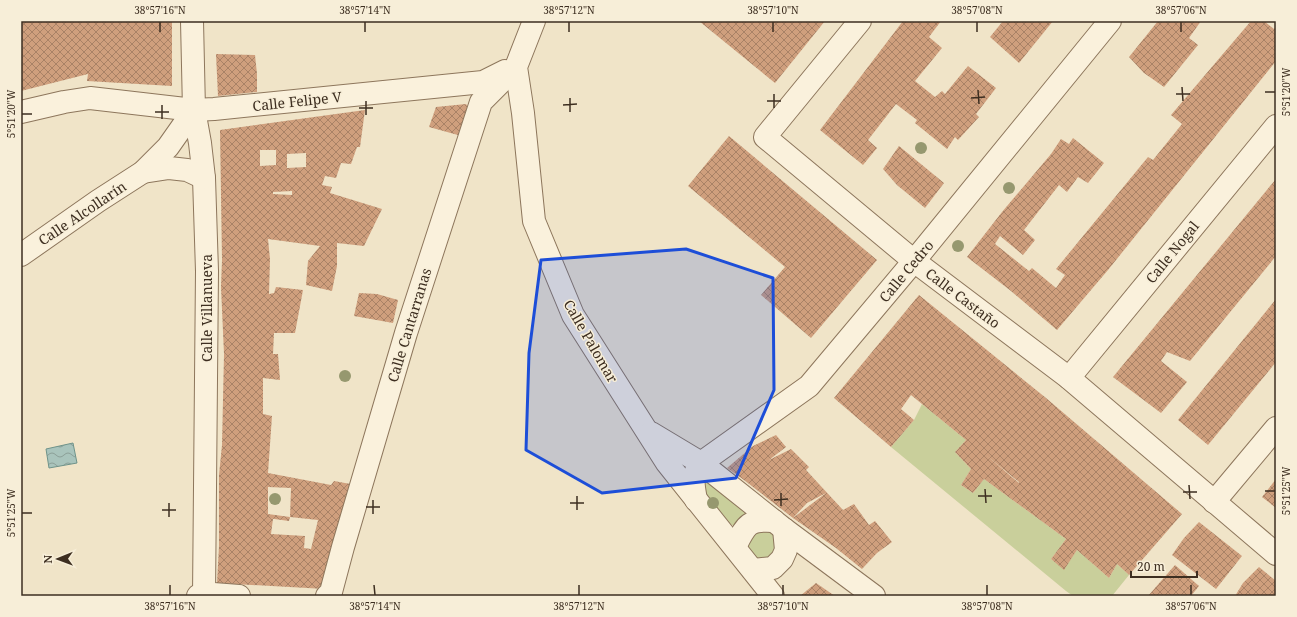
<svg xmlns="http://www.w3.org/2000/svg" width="1297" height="617" font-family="'Noto Serif',serif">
<defs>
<pattern id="water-waves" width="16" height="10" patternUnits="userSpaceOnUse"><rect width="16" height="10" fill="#a9c4bc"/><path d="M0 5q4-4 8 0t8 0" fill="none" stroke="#8ba098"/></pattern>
<pattern id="building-cross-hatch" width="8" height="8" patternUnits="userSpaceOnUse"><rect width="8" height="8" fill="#cf9f7d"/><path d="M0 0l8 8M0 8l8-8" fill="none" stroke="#a98266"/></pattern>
</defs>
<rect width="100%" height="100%" fill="#f0e4c8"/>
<g fill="#c9cf9b">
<polygon points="922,404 966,440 955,452 971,469 961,485 973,493 984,479 1066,539 1051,559 1064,569 1077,550 1109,578 1117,564 1129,575 1112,596 1073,596 1066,591 891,447 914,420"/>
<polygon points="699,471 754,510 737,525 732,525 707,504"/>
<path d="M757 526 780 536 773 557C760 560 751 559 747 544Z"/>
</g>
<polygon fill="url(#water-waves)" stroke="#6f938a" points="73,443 77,463 49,468 46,449"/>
<g fill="url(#building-cross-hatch)" fill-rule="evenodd">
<polygon points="21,21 172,21 172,86 87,81 88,74 21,91"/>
<polygon points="699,21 825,21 775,83"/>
<polygon points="903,21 941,21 929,37 942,48 915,81 935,97 942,91 945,94 968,66 996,88 976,114 979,117 958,140 955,137 947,149 915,123 917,120 896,104 868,140 877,148 863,165 820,130"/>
<polygon points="1003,21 1053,21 1019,63 990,37"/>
<polygon points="1158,21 1201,21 1189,38 1198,45 1164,87 1144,73 1129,57"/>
<polygon points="1251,21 1264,21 1274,29 1276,26 1276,61 1108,270 1057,330 1011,291 967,257 1002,212 1051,154 1061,139 1069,144 1073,138 1104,163 1088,183 1078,177 1067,192 1059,185 1024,230 1035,240 1023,255 1000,236 995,244 1029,271 1032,268 1056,288 1065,275 1056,269 1148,157 1153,160 1182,124 1171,115"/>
<polygon points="216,54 255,55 257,74 257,92 218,96"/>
<polygon points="466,104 473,114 465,137 429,127 436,107"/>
<path d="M365 110 360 147H357L351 164 341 163 336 178 325 176 322 185 332 187 330 193 382 209 364 246 337 243V266L332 291 306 285 308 261 320 246 268 239 270 259 269 294 274 293 276 287 303 290 295 333H274L273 354H278L280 380 263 378V414L272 416 268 473 331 485 334 481 356 485 325 589 217 583 219 546V475L222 445 224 354 221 287 222 260 220 130ZM260 150H276V165L260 166ZM306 153V167L287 168V154ZM292 191V195L273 194V192ZM268 487 291 488 290 517 268 514ZM290 517 318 520 311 549 304 548 305 536 271 534 273 519 267 518 289 521Z"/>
<polygon points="729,136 877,260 811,338 761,295 785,267 688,186"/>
<polygon points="899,146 944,183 925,208 897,185 883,169"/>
<polygon points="1276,179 1276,256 1190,361 1167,352 1161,361 1187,382 1161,413 1113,377"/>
<polygon points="359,293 377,294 398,300 393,323 354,316"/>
<path d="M919 295 1046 398 1182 514 1129 575 1117 564 1109 578 1077 550 1064 570 1051 559 1066 539 984 479 973 493 961 485 971 469 955 452 966 440 911 395 901 409 914 420 891 447 834 398ZM986 455 1019 482V483Z"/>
<polygon points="1276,299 1276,362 1208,445 1178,420"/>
<polygon points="776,435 786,447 769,460 791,449 809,467 806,470 843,510 854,504 869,525 875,521 892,542 877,553 862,569 836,548 793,518 826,493 807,503 793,518 744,480 727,468 753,446"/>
<polygon points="1276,479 1276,508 1262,497"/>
<polygon points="1199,522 1242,556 1216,589 1172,555 1184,538"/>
<polygon points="1175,565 1199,586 1191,596 1148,596"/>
<polygon points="1259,567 1276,581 1276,596 1235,596 1243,583"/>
<polygon points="816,583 835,596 800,596"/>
</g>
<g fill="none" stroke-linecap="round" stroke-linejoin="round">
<g stroke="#8d765c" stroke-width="24">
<g id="minor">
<polyline points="192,21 194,110 200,143 204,178 207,271 204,596"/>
<polyline points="534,21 516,67 523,113 534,221 573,315 667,463 773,596"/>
<polyline points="860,21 765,137 914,261 1069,378 1276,554"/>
<polyline points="21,112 64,102 90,98 194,110 214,109 483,82 505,71"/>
<polyline points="143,172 169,168 187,170 204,178"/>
<polyline points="21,255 98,201 143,172 168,147 194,110"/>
<polyline points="1069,378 1276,126"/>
<polyline points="651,433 701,463 784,529 874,596"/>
<path d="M696 500C693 483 691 477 701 463L809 386 914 261 1110 21"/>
<polyline points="1214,502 1276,428"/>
<path d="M735 547C746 525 748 519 774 521"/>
<polyline points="753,570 773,568 782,559 786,550 784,529"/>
<polyline points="198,596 213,594 239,596"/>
<polyline points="327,596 331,592 343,547 406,333 481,102 516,67"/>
</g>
</g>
<use href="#minor" stroke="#faf1dc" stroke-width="22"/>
</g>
<g fill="#96986f">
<circle cx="921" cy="148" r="6"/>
<circle cx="1009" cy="188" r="6"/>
<circle cx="958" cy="246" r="6"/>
<circle cx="345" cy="376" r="6"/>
<circle cx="275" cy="499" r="6"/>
<circle cx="713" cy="503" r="6"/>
</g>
<path fill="#1d4ed8" fill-opacity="0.2" stroke="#1d4ed8" stroke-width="3" stroke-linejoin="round" d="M686 249 773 278 774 390 736 478 602 493 526 450 529 353 541 260Z"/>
<path fill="none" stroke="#3d2e20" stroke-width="1.5" d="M160 22V32M365 22V32M569 22V32M773 22V32M977 22V32M1181 22V32M1182 87 1183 101M978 90 979 104M1265 92H1275M774 94V108M1176 94H1190M570 98V112M971 98 985 97M366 101V115M767 101H781M162 105V119M563 105 577 104M359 108H373M155 112H169M22 114H32M1189 485 1190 499M985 489 986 503M1265 491H1275M1183 492H1197M781 493V506M577 496V510M978 496H992M373 500V514M774 500 788 499M169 503V517M570 503H584M366 507H380M162 510H176M22 513H32M170 585V595M374 585 375 595M579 585V595M783 585V595M987 585V595M1191 585V595"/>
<g text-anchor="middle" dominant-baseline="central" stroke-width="3" stroke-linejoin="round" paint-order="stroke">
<g font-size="14" fill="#3d2e20" stroke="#f7eed8">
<text transform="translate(297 101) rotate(-6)">Calle Felipe V</text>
<text transform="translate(82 213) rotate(-34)">Calle Alcollarín</text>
<text transform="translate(1172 252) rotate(-51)">Calle Nogal</text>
<text transform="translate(906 271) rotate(-50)">Calle Cedro</text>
<text transform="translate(963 298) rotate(37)">Calle Castaño</text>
<text transform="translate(206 308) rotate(-90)">Calle Villanueva</text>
<text transform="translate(409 325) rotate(-73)">Calle Cantarranas</text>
<text transform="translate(591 341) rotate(60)">Calle Palomar</text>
</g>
</g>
<rect width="1297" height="617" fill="none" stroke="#f7eed8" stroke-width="44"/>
<g transform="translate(58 559) rotate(269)" stroke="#f7eed8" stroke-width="3" paint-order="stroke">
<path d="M0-3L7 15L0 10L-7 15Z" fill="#3d2e20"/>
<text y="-6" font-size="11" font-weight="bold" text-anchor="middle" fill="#3d2e20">N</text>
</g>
<path d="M1131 571v6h66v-6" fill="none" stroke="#3d2e20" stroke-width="2"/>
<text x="1137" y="571" font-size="12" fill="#3d2e20" stroke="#f7eed8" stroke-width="3" paint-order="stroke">20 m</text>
<rect x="22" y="22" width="1253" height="573" fill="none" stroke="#3d2e20" stroke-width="1.5"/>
<g font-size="10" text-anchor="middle" fill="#3d2e20">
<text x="160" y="14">38°57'16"N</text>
<text x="365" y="14">38°57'14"N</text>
<text x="569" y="14">38°57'12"N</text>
<text x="773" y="14">38°57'10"N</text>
<text x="977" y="14">38°57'08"N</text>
<text x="1181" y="14">38°57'06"N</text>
<text transform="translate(1286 92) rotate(-90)" y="4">5°51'20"W</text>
<text transform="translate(11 114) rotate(-90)" y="4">5°51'20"W</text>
<text transform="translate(1286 491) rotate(-90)" y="4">5°51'25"W</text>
<text transform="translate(11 513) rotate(-90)" y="4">5°51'25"W</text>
<text x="170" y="610">38°57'16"N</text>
<text x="375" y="610">38°57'14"N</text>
<text x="579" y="610">38°57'12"N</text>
<text x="783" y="610">38°57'10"N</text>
<text x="987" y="610">38°57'08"N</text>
<text x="1191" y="610">38°57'06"N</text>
</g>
</svg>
